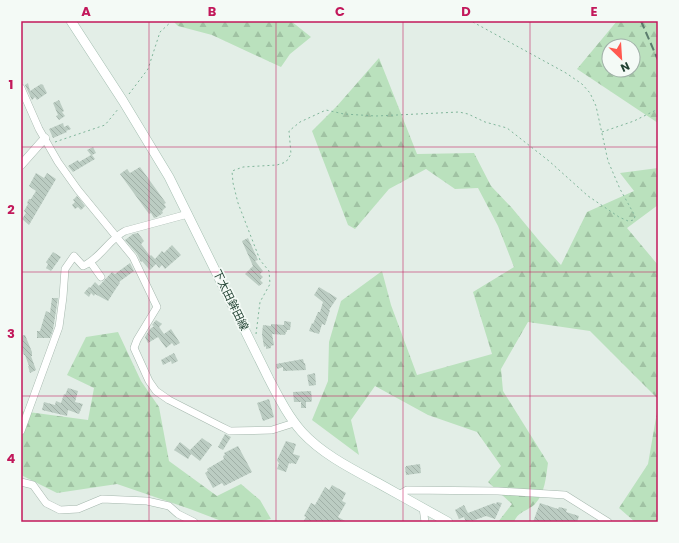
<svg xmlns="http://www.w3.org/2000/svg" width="679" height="543" font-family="Poppins,'Noto Sans JP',sans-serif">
<defs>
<pattern id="forest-firs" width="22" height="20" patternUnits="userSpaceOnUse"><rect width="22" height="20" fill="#bae1bd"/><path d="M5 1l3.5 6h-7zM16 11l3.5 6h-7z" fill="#a0c2a3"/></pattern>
<pattern id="building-back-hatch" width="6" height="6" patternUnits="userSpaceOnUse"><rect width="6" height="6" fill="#bbccc2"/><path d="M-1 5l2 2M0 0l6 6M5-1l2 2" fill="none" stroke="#a0b0a7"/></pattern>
</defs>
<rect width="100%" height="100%" fill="#e3eee7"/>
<g fill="url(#forest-firs)" fill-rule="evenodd">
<polygon points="173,21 291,21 311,37 290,54 281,67 212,35 178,26"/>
<path d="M617 21H658V123L577 69ZM609 46H633V70H609Z"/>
<path d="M379 58 417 154 474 153 491 186 512 208 541 243 561 265 587 212 634 191 620 173 658 168V205L627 228 658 265V399L590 331 528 322 501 369 503 391 548 463C546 477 545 493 535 504 527 512 519 510 514 522H498L512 504 488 482 501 466 477 432 428 415 375 386 351 420 359 455 312 420 328 381 329 342 341 301 382 271 391 305 417 375 492 354 473 292 514 267 498 226 478 188 455 189 426 169 389 189 355 229 348 225 312 131 337 106Z"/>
<polygon points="118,332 141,381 159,407 169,461 217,496 241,484 260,500 271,519 257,522 224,522 190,509 117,484 57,493 21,475 21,411 88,420 94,388 67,375 86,337"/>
<polygon points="658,406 658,522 635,522 619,508 648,464"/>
</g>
<g fill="url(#building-back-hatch)">
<polygon points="28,83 30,91 41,84 43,85 47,93 37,100 35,97 32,100 25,85"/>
<polygon points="59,100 64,111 62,112 65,116 59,120 56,116 58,115 53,103"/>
<polygon points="63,123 64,127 68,125 71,129 66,131 67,132 53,138 49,129"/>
<polygon points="93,147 96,153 92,155 95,159 73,172 68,166 78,160 79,162 91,155 87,150"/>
<polygon points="140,167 166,203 164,204 166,207 162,211 163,213 157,217 154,218 151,213 149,214 120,174 127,169 130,173"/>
<polygon points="36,173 44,178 47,173 56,179 29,225 22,219 26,213 24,211 28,204 27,203 29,199 31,199 36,191 29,186"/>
<polygon points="77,196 85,206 81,210 78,207 75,209 72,205 75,202 73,200"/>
<polygon points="138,233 144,241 141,244 150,256 151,255 155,259 162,251 164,253 172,245 181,255 165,269 162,265 159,268 156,264 150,270 142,261 141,262 137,254 125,240 133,234"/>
<polygon points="248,238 258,260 255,261 263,271 260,274 263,277 260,280 263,283 259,286 245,274 253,266 242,241"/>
<polygon points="53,252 61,257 51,271 46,268 48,264 46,262"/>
<polygon points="130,263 134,271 119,282 120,283 117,287 108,301 95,294 94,296 91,293 89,297 84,293 89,287 90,288 95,282 99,286 112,272 115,274"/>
<polygon points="319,287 337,298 329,310 330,310 325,325 322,324 319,334 309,331 312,323 313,324 318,312 320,312 323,302 314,295"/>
<polygon points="52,298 58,298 53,330 50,338 37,338 37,331 40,331 46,311 50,313"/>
<polygon points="156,320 162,324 159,327 164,334 171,329 180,343 174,346 172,343 166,348 158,337 148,343 145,337 150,329 154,326 152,325"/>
<polygon points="284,321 291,322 290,330 287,330 287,332 286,332 285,335 272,334 274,345 271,346 271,348 266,349 266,346 264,347 262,334 263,325 271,326 271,324 284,325"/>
<polygon points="25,335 32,352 32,356 31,356 36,370 30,373 28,366 29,366 25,355 24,355 22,349 21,349 21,336"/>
<polygon points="174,353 178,361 172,364 171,361 163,365 161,360"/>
<polygon points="303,359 304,363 305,363 306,370 283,371 283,367 277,369 276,364"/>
<polygon points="315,373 316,385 309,386 307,375"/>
<polygon points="68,388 78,391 75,402 83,404 79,414 68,410 67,416 42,410 44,402 55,405 56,401 61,403 64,394 65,395"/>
<polygon points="311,391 312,400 311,402 306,402 306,408 301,408 301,402 294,402 293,392"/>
<polygon points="269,399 274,417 263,421 257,403"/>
<polygon points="225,434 231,437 223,450 218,447"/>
<polygon points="202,438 212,445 200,461 191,454 188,459 174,450 180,442 190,450"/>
<polygon points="286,441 296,444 293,454 300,456 296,464 291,463 291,464 289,463 286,472 277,469 279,463 278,462 277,460"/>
<polygon points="238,446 252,472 224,486 222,483 213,488 205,473 208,471 207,469 224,459 223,456 225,455 224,453"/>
<polygon points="420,464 421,473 406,475 405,467 406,467 406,466"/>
<polygon points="332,485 346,493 342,501 346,503 338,517 347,522 303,522 306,517 304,516 311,503 315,505 325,487 329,490"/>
<polygon points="497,502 502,503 495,519 486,516 472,521 471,520 466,522 464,517 459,519 455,510 464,505 468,513 494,503 496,504"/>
<polygon points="540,503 558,509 559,507 567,509 566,512 579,516 577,522 533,522"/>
</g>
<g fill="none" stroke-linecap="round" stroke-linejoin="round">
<g stroke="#a5b7ad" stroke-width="8">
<g id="minor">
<polyline points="21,88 39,129 58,162 78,190 133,257 157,307 137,340 134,348 149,381 156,391 169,400 220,426 230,431 272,430 294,423"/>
<polyline points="91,263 101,277"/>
<path d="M21 431 59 327 63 297 65 269 74 256 83 266C100 259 108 240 125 231L188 214"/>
<polyline points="21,482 33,485 46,503 60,510 78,509 102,499 147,501 169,506 178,514 194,522"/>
<polyline points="399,495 407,490 498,491 565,495 608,522"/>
<polyline points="423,508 425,522"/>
</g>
</g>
<g stroke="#a5b7ad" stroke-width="9">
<polyline id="tertiary" points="21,165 45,138"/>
</g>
<g stroke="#a3beb0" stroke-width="10">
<path id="secondary" d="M71 21 123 101 169 177 269 379C279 398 288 416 302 432 322 454 352 469 378 483 401 496 425 509 448 522"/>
</g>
<g stroke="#80b59a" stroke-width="1" stroke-dasharray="2 3" stroke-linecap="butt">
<polyline points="129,94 148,69 160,32 172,21"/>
<polyline points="602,132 634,121 658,109"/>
<polyline points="55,142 105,125 119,108"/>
<polyline points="256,334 260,302 270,284 269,271 260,260 238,203 233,183 232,171 243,167 277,165 286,162 291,154 289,131 300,122 326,110 344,114 376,116 459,112 468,114 485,122 507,128 549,161 588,196 619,217 628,221 634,220 635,216 620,189 608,161 596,106 590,93 582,84 566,73 471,21"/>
</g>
<use href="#minor" stroke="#fff" stroke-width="7"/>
<use href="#tertiary" stroke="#fff" stroke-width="8"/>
<use href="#secondary" stroke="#fff" stroke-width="9"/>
<polyline stroke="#5b7d6d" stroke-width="2" stroke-dasharray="8 4" stroke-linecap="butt" points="641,21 658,60"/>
</g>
<path fill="none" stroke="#c2185b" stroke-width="1" stroke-opacity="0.55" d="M149 21V522M276 21V522M403 21V522M530 21V522M21 147H658M21 272H658M21 396H658"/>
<g text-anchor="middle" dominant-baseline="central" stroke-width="3.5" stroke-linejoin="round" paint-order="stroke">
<g font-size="11" fill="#214232" stroke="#f4faf6">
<text transform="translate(231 300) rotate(64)">下太田鉾田線</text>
</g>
</g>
<rect width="679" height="543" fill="none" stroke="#f4faf6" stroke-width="44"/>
<g transform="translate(621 58) rotate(155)"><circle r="19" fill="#f4faf6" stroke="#a0b0a8"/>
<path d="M0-3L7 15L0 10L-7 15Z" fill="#ff5950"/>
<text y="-6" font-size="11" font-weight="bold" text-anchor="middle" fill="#214232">N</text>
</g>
<rect x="22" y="22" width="635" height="499" fill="none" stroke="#c2185b" stroke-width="1.5"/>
<g font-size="13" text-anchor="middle" font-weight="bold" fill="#c2185b">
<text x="86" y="16">A</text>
<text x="212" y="16">B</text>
<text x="340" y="16">C</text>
<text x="466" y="16">D</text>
<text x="594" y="16">E</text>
<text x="11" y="89">1</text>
<text x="11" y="214">2</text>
<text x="11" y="338">3</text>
<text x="11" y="463">4</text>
</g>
</svg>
